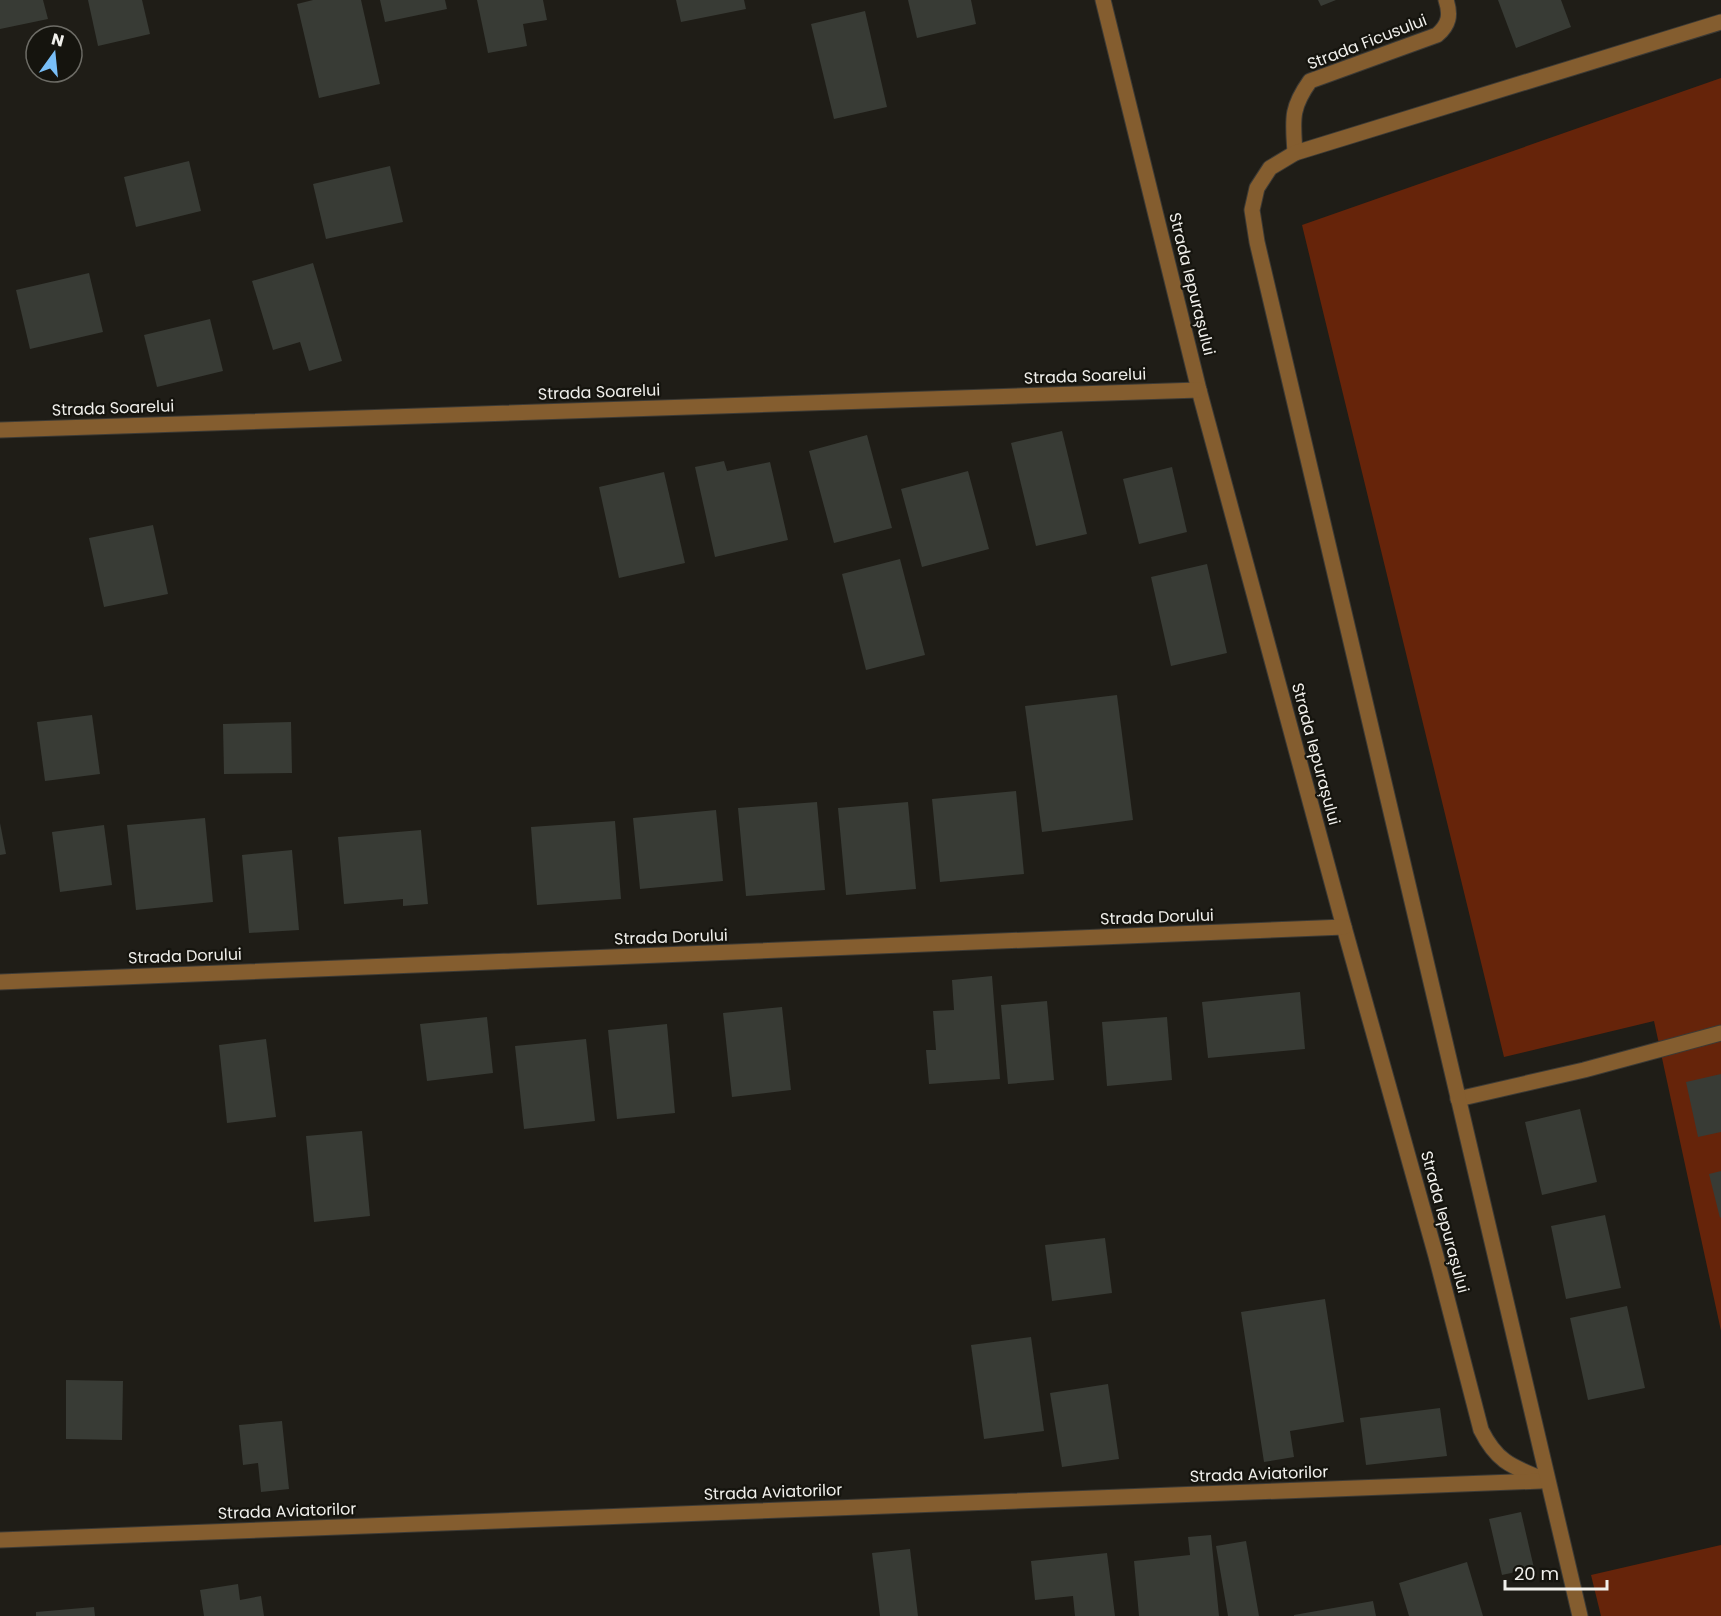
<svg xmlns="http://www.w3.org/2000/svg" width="1721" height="1616" font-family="Poppins,sans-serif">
<rect width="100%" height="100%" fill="#1f1d17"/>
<g fill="#66240a">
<polygon points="1721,78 1721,1331 1654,1021 1504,1057 1302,225"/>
<polygon points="1721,1545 1721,1616 1601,1616 1591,1575"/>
</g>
<g fill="#383b35">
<polygon points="0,0 43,0 48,19 0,29"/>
<polygon points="88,0 142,0 150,34 98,46"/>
<polygon points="313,0 361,0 380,84 319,98 297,4"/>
<polygon points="380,0 445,0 447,9 385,22"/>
<polygon points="477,0 543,0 547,20 523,24 527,46 488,53"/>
<polygon points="676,0 744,0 746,9 681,22"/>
<polygon points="908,0 971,0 976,24 917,38"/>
<polygon points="1318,0 1336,0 1321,6"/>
<polygon points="1498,0 1561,0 1571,27 1516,48"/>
<polygon points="865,11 887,107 834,119 811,24"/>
<polygon points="189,161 201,211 136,227 124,177"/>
<polygon points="390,166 403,222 326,239 313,184"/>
<polygon points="313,263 342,361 309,371 300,342 273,350 252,281"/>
<polygon points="89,273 103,332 30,349 16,290"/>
<polygon points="210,319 223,371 157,387 144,335"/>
<polygon points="1062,431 1087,534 1036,546 1011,443"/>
<polygon points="867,435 892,528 834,543 809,451"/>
<polygon points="724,461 727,471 770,462 788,540 715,557 695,467"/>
<polygon points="1172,467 1187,532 1139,544 1123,479"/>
<polygon points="968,471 989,549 922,567 901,489"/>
<polygon points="664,472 685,563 619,578 599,487"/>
<polygon points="153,525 168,594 104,607 89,538"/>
<polygon points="900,559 925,655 866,670 842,574"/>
<polygon points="1207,564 1227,653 1171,666 1151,577"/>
<polygon points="1117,695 1133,820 1042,832 1025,706"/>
<polygon points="92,715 100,774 45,781 37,722"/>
<polygon points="291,722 292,773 224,774 223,724"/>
<polygon points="1016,791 1024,874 940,882 932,799"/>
<polygon points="817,802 825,890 746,896 738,808"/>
<polygon points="908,802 916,889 846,895 838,808"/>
<polygon points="716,810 723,881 640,889 633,818"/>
<polygon points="205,818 213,902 136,910 127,825"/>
<polygon points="615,821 621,899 537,905 531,827"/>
<polygon points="0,823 6,854 0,855"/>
<polygon points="104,825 112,885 60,892 52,832"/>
<polygon points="421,830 428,904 403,906 403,899 344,904 338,837"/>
<polygon points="292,850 299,930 249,933 242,855"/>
<polygon points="992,976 1000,1079 929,1084 926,1050 936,1050 933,1011 954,1010 952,980"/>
<polygon points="1300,992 1305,1049 1208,1058 1202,1002"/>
<polygon points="1047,1001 1054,1080 1008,1084 1001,1005"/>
<polygon points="782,1007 791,1090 732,1097 723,1013"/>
<polygon points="487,1017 493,1073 427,1081 420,1024"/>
<polygon points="1167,1017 1172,1080 1107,1086 1102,1022"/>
<polygon points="667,1024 675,1113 617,1119 608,1030"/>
<polygon points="266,1039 276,1117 227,1123 219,1045"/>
<polygon points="586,1039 595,1121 524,1129 515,1046"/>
<polygon points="1721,1074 1721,1132 1698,1137 1686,1082"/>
<polygon points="1580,1109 1597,1182 1542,1195 1525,1122"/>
<polygon points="362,1131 370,1216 314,1222 306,1136"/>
<polygon points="1721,1171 1721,1217 1720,1218 1709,1174"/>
<polygon points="1605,1215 1621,1288 1566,1299 1551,1226"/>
<polygon points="1105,1238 1112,1293 1052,1301 1045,1245"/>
<polygon points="1325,1299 1344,1422 1290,1431 1294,1457 1264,1462 1241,1312"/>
<polygon points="1627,1306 1645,1388 1588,1400 1570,1318"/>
<polygon points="1031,1337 1044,1431 984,1439 971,1345"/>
<polygon points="66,1380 123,1381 122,1440 66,1439"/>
<polygon points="1108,1384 1119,1459 1062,1467 1050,1393"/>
<polygon points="1440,1408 1447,1456 1366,1465 1360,1418"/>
<polygon points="282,1421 289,1489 261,1492 258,1463 243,1465 239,1425"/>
<polygon points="1521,1512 1534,1568 1502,1575 1489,1519"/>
<polygon points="1211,1535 1219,1616 1139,1616 1134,1561 1190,1555 1188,1537"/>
<polygon points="1246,1541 1259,1616 1228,1616 1216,1546"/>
<polygon points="910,1549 918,1616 880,1616 872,1553"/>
<polygon points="1107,1553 1115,1616 1075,1616 1073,1596 1035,1600 1031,1561"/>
<polygon points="1467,1562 1483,1616 1409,1616 1399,1583"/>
<polygon points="238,1584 240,1600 261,1596 264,1616 204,1616 200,1590"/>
<polygon points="1373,1601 1376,1616 1294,1616 1294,1615"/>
<polygon points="94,1607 95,1616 36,1616 36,1612"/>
</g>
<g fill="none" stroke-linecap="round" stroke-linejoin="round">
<g stroke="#3c3a35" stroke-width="17">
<g id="minor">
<path d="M1103 0 1199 390 1344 927 1436 1256 1481 1430C1498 1464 1514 1467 1547 1481"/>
<path d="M1295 153C1293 120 1290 109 1310 81L1437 35C1449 25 1451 15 1446 0"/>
<polyline points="0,430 1199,390"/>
<polyline points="0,982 1344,927"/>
<polyline points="1458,1099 1584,1070 1721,1033"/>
<polyline points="0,1540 1541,1481"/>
<polyline points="1580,1616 1257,242 1252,210 1257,188 1270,168 1295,153 1721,22"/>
</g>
</g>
<use href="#minor" stroke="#845d2f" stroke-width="15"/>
</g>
<g text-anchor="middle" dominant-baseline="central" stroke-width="4.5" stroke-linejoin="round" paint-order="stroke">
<g font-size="16" fill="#f0efeb" stroke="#15140e">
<text transform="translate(1367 42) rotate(-21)">Strada Ficusului</text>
<text transform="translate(1192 284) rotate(76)">Strada Iepurașului</text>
<text transform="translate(1085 376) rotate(-2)">Strada Soarelui</text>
<text transform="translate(599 392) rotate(-2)">Strada Soarelui</text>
<text transform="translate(113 408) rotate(-2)">Strada Soarelui</text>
<text transform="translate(1316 754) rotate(75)">Strada Iepurașului</text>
<text transform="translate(1157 917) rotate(-2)">Strada Dorului</text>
<text transform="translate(671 937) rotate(-2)">Strada Dorului</text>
<text transform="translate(185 956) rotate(-2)">Strada Dorului</text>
<text transform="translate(1445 1222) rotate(75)">Strada Iepurașului</text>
<text transform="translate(1259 1474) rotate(-2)">Strada Aviatorilor</text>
<text transform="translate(773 1492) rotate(-2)">Strada Aviatorilor</text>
<text transform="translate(287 1511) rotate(-2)">Strada Aviatorilor</text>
</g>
</g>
<g transform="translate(54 54) rotate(15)"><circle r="28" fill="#15140e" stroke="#6d6c66" stroke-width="1.5"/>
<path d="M0-4.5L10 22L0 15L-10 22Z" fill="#79bff8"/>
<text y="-9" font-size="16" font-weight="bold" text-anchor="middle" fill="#f0efeb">N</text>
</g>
<path d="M1505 1580v9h102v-9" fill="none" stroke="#f0efeb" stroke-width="3"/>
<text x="1514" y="1580" font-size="18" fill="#f0efeb" stroke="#15140e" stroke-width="4.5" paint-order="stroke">20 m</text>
</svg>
